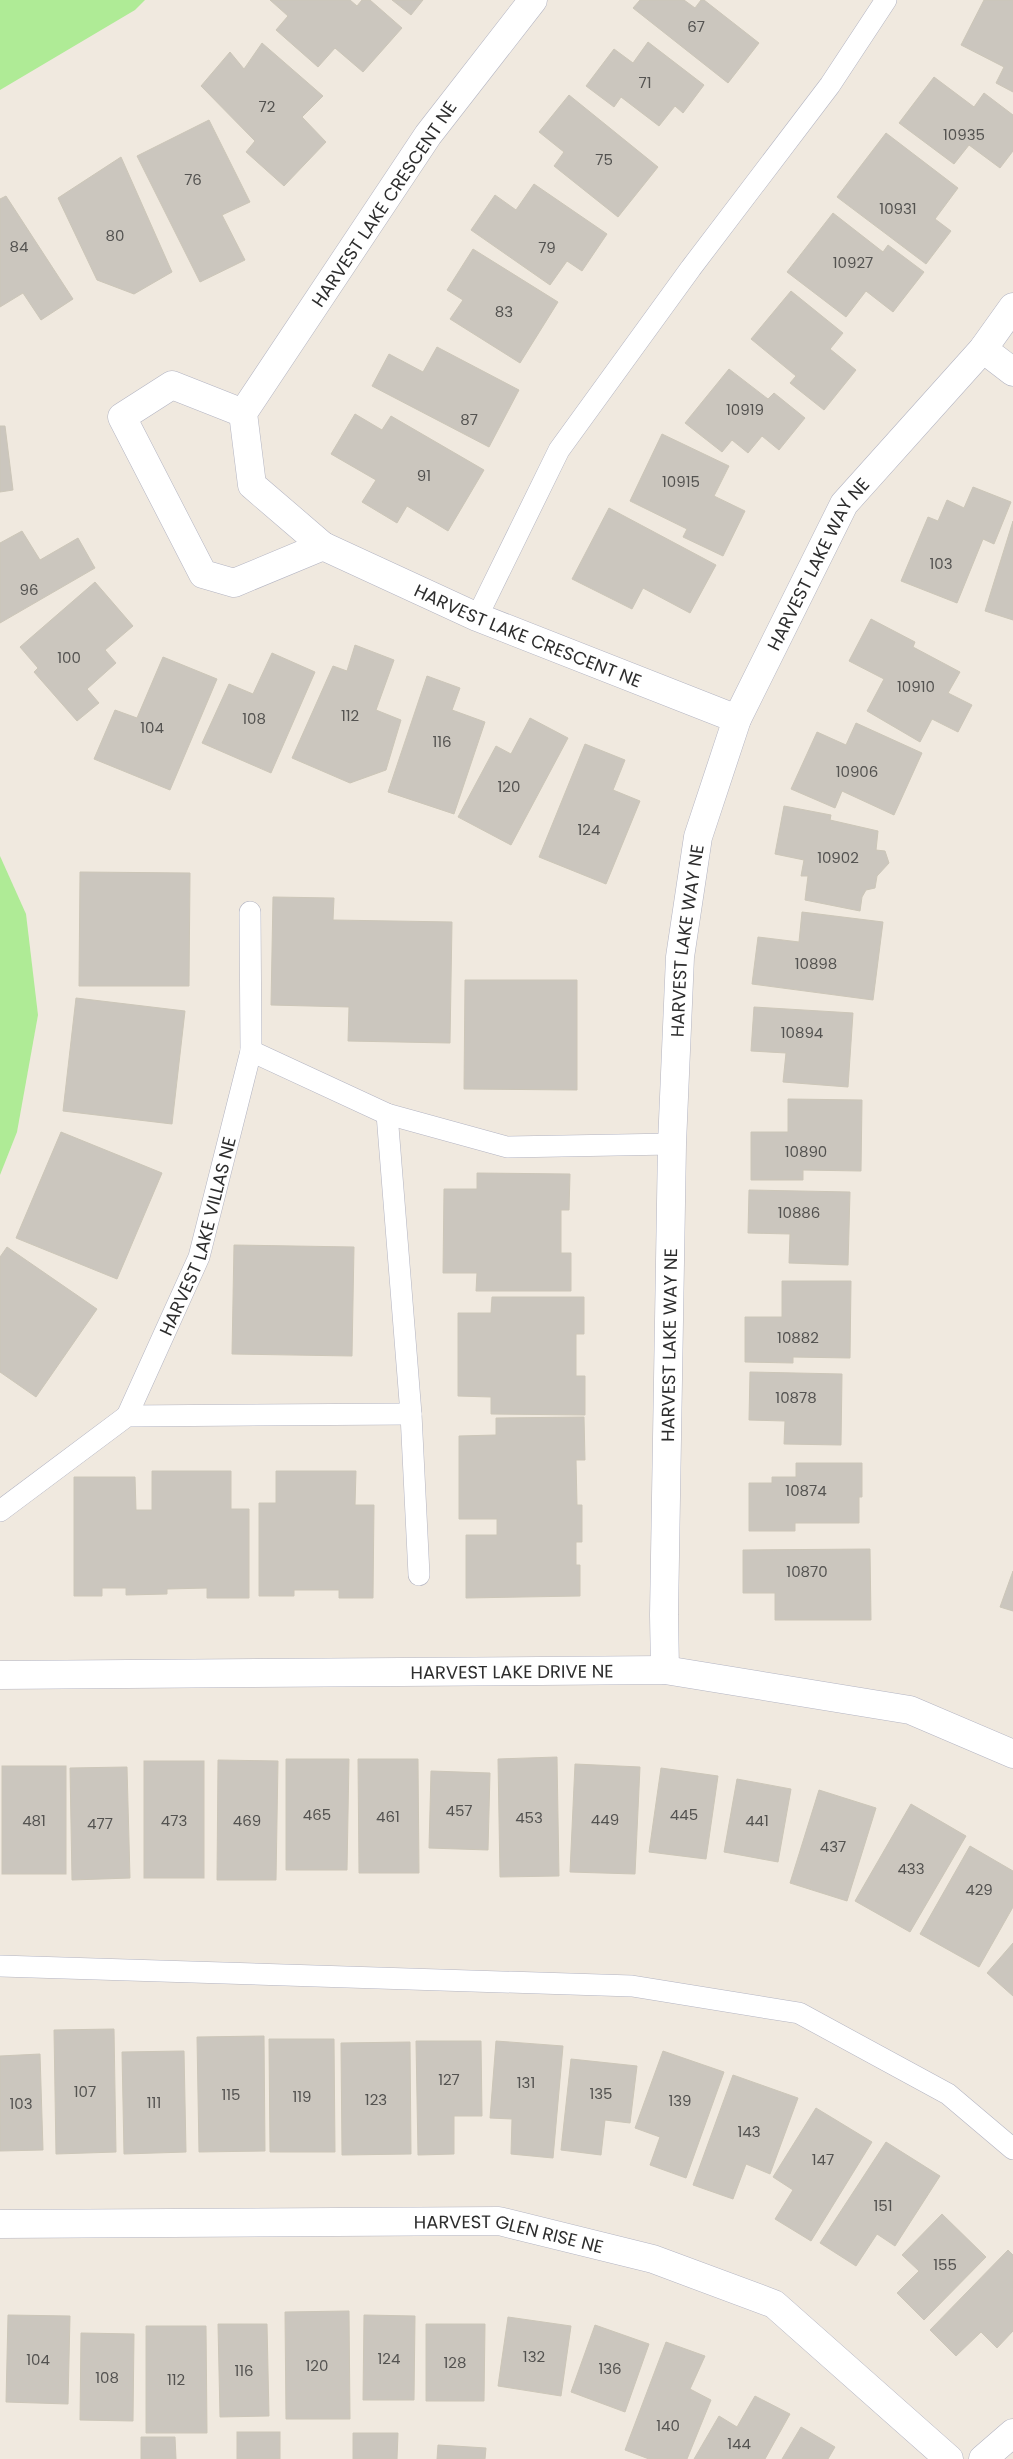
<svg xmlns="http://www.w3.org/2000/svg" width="1013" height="2459" font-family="Poppins,sans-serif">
<rect width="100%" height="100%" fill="#f0e9df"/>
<g fill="#afeb96">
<polygon points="0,0 145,0 135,10 0,90"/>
<polygon points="0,856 26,914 38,1015 17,1132 0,1175"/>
</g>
<g fill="#cbc6be" stroke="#ccc6b8">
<polygon points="270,0 350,0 357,6 362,0 370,0 402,28 363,72 335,48 318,67 276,30 288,16"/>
<polygon points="392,0 423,0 411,15"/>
<polygon points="640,0 684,0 695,8 701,0 704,0 759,43 728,83 633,8"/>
<polygon points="984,0 1013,0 1013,92 996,83 1004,67 961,45"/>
<polygon points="648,42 704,85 683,113 675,106 659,126 621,97 614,107 586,86 614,49 633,63"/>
<polygon points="262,43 323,96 302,117 326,142 284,186 246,152 255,141 201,86 230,52 244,69"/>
<polygon points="934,77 974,107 984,93 1013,115 1013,151 1000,168 969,145 954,164 899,123"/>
<polygon points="569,95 658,167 618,217 554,166 564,152 539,132"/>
<polygon points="209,120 250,202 222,215 245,260 200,282 137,156"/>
<polygon points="886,133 958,188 935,219 951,231 926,264 837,197"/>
<polygon points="121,157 172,272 134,294 97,280 58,198"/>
<polygon points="534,184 607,234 582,271 567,261 550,285 471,230 495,195 516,210"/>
<polygon points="6,196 73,299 41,320 23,293 0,307 0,199"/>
<polygon points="833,213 883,252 888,245 924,272 893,312 866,291 846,317 787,272"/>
<polygon points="473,249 558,302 520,363 450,319 463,300 447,290"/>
<polygon points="791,291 843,333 830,349 856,370 824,410 790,383 796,376 751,339"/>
<polygon points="437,347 519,390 489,447 372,386 389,354 423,372"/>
<polygon points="729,369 768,399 774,393 805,418 779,450 762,436 748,453 732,440 722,452 685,423"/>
<polygon points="355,414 382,430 391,416 484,470 448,531 407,506 397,523 362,502 376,480 331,454"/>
<polygon points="0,426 5,426 13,490 0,492"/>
<polygon points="662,434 729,466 714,496 745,511 723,556 683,537 687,529 630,501"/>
<polygon points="973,487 1011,502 994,544 983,539 957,603 901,581 928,517 938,521 947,500 964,508"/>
<polygon points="609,508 716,565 690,613 643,588 632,609 572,579"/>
<polygon points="1013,521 1013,620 985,611"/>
<polygon points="22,531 40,560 78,538 95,568 0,623 0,543"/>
<polygon points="95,582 133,626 105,650 116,663 87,689 99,703 77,721 34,672 38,668 20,647"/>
<polygon points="871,619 915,642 913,647 960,672 948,693 972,705 958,732 932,719 920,742 867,711 884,679 849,661"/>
<polygon points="355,645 394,660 376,710 401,720 386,770 350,783 292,758 333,666 347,671"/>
<polygon points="272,653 315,672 271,773 202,743 229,684 253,694"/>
<polygon points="163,657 217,679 170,790 94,759 115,710 137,718"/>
<polygon points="427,676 460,688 452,710 485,722 454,814 388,792"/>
<polygon points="530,718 568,738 511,845 458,817 496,746 511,754"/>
<polygon points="856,723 922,753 894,815 842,791 835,808 791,789 817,732 846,745"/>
<polygon points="585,744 625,760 613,790 640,801 606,884 539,857"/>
<polygon points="784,806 831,815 830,820 878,831 876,850 885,851 889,863 877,876 875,888 866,890 862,897 860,911 805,900 808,876 801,876 804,860 775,854"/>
<polygon points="80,872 190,873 189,986 79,986"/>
<polygon points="273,897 334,898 333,920 452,922 450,1043 348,1041 349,1007 271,1005"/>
<polygon points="802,912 883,922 873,1000 752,984 758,937 799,942"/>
<polygon points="465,980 577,980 577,1090 464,1089"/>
<polygon points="76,998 185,1011 172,1124 63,1111"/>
<polygon points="754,1007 853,1013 848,1087 783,1082 786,1053 751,1051"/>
<polygon points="788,1099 862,1100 861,1171 803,1170 803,1180 751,1180 751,1132 788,1132"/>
<polygon points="61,1132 162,1173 117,1279 16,1238"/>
<polygon points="477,1173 570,1174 569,1210 561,1210 561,1253 571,1253 571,1291 476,1291 477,1273 443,1273 444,1189 477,1189"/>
<polygon points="749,1190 850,1192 848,1265 789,1263 790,1234 748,1233"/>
<polygon points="234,1245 354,1247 352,1356 232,1354"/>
<polygon points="7,1247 97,1309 36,1397 0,1372 0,1257"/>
<polygon points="782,1281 851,1281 850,1358 793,1357 793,1363 745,1362 745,1317 782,1317"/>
<polygon points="492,1297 584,1297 584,1334 576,1334 576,1376 585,1376 585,1415 491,1414 491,1397 458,1396 458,1313 491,1313"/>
<polygon points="750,1372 842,1374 841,1445 784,1444 785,1421 749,1420"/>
<polygon points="584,1417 585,1460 576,1460 577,1505 582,1505 582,1542 576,1542 576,1565 580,1565 580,1596 466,1598 466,1535 497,1535 497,1519 459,1519 459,1436 496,1435 496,1418"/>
<polygon points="796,1463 862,1463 862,1497 859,1497 859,1523 795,1523 795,1531 749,1531 749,1483 772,1483 772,1477 796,1477"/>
<polygon points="152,1471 231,1471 231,1509 249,1509 249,1598 207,1598 207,1588 167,1589 167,1594 126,1595 126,1588 102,1588 102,1596 74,1596 74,1477 135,1477 136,1510 152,1510"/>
<polygon points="276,1471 356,1471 355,1505 374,1505 373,1598 339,1598 339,1590 294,1590 294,1596 259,1596 259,1503 276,1503"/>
<polygon points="870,1549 871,1620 775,1620 775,1593 743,1593 743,1550"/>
<polygon points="1013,1571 1013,1611 1000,1607"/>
<polygon points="557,1757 559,1876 500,1877 498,1759"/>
<polygon points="286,1759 349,1759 347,1870 286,1870"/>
<polygon points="358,1759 418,1759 419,1873 359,1873"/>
<polygon points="218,1760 278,1761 276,1880 217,1880"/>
<rect x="144" y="1761" width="60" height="117"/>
<polygon points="575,1764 640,1767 635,1874 570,1872"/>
<rect x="2" y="1766" width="64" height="108"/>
<polygon points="127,1767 130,1878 72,1880 70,1768"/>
<polygon points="661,1768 718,1776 706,1859 649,1852"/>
<polygon points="431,1771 490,1773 488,1850 429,1848"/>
<polygon points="737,1779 791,1789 778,1862 724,1852"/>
<polygon points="819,1790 876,1808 847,1901 790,1883"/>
<polygon points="911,1804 966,1836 910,1932 855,1901"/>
<polygon points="970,1846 1013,1871 1013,1907 979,1967 920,1934"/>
<polygon points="1013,1943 1013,1996 987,1973"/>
<polygon points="114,2029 116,2152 56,2154 54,2030"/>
<polygon points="264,2036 265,2151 199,2152 197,2037"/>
<polygon points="269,2039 334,2039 335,2152 270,2152"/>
<polygon points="416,2041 481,2041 482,2116 454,2116 454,2154 418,2155"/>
<polygon points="496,2041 563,2046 553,2158 511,2154 512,2119 490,2118"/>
<polygon points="410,2042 411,2154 342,2155 341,2043"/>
<polygon points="184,2051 186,2152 124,2154 122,2052"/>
<polygon points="663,2051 724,2072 686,2178 650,2165 660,2137 635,2128"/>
<polygon points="40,2054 43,2150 0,2151 0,2056"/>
<polygon points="571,2059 637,2066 630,2123 605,2120 601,2155 561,2150"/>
<polygon points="733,2075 798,2098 770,2174 746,2164 733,2199 693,2185"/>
<polygon points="816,2108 872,2142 811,2241 775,2219 793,2190 773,2177"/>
<polygon points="886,2142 940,2176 895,2246 877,2234 856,2266 820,2243"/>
<polygon points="942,2214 986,2257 924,2320 897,2293 919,2271 902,2255"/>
<polygon points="1008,2250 1013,2255 1013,2331 997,2348 981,2332 956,2356 930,2330"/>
<polygon points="349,2311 350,2419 286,2419 285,2312"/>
<polygon points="8,2315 70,2316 68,2404 6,2402"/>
<polygon points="364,2315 415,2316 414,2400 363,2400"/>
<polygon points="508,2317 571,2326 561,2396 498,2386"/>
<polygon points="218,2324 267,2324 269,2416 220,2417"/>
<polygon points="426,2324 485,2324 484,2401 426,2401"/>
<polygon points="595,2325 649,2344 625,2412 571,2392"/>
<polygon points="146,2326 206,2326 207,2433 146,2433"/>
<polygon points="81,2333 134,2334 133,2421 80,2420"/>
<polygon points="666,2342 705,2356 690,2389 711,2400 687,2459 649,2459 625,2450"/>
<polygon points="755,2396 790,2414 765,2459 694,2459 719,2416 737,2427"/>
<polygon points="801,2427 835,2447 828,2459 782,2459"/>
<rect x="237" y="2432" width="43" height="27"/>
<polygon points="353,2433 398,2433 397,2459 353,2459"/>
<polygon points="141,2437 175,2437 176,2459 141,2459"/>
<polygon points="438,2445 486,2448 485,2459 437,2459"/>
</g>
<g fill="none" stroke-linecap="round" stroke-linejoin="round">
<g stroke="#b3b4c2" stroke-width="22">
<g id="lane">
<polyline points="477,617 559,450 691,268 830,85 886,0"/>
<polyline points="251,1051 387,1114 507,1147 672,1144"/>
<polyline points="387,1114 411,1414 419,1575"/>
<path id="s1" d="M127 1416 199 1257 251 1051 250 912"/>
<polyline points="0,1511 127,1416 411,1414"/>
<polyline points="0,1966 632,1986 799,2013 948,2094 1013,2149"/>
</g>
</g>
<g stroke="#b3b4c2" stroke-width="29">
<g id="street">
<path id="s2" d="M533 0 428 135 243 413 252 485 323 546 477 617 737 719"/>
<polyline points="983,349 1013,372"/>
<polyline points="243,413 172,385 122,417 203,574 234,583 323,546"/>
<path id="s3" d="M665 1670 664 1615 672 1144 680 957 698 837 737 719 844 504 983 349 1013 307"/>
<path id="s4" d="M0 1675 665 1670 910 1710 1013 1754"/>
<path id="s5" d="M0 2224 499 2221 653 2259 774 2304 949 2459"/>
</g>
</g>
<g stroke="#b3b4c2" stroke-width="29">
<polyline id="secondary" points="983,2459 1013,2433"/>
</g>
<use href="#lane" stroke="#fff" stroke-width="21"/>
<use href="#street" stroke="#fff" stroke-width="28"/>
<use href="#secondary" stroke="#fff" stroke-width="28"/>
</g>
<g text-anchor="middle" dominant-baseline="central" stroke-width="4" stroke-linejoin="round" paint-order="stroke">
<g font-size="15" fill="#545351">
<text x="696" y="26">67</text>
<text x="645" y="82">71</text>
<text x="267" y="106">72</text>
<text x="964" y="134">10935</text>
<text x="604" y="159">75</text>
<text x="193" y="179">76</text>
<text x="898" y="208">10931</text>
<text x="115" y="235">80</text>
<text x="19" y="246">84</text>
<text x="547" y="247">79</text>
<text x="853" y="262">10927</text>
<text x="504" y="311">83</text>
<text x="745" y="409">10919</text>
<text x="469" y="419">87</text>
<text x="424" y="475">91</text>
<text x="681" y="481">10915</text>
<text x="941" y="563">103</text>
<text x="29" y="589">96</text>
<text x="69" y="657">100</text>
<text x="916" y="686">10910</text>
<text x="350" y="715">112</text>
<text x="254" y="718">108</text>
<text x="152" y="727">104</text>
<text x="442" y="741">116</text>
<text x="857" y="771">10906</text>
<text x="509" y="786">120</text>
<text x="589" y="829">124</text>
<text x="838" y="857">10902</text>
<text x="816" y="963">10898</text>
<text x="802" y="1032">10894</text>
<text x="806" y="1151">10890</text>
<text x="799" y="1212">10886</text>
<text x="798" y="1337">10882</text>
<text x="796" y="1397">10878</text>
<text x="806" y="1490">10874</text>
<text x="807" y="1571">10870</text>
<text x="459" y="1810">457</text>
<text x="317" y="1814">465</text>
<text x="684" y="1814">445</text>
<text x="388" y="1816">461</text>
<text x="529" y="1817">453</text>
<text x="605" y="1819">449</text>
<text x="34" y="1820">481</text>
<text x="174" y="1820">473</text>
<text x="247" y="1820">469</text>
<text x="757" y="1820">441</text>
<text x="100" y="1823">477</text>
<text x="833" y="1846">437</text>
<text x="911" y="1868">433</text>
<text x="979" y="1889">429</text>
<text x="449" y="2079">127</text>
<text x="526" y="2082">131</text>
<text x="85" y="2091">107</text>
<text x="601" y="2093">135</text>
<text x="231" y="2094">115</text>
<text x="302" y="2096">119</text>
<text x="376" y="2099">123</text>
<text x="680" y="2100">139</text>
<text x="154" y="2102">111</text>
<text x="21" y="2103">103</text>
<text x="749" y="2131">143</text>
<text x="823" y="2159">147</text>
<text x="883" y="2205">151</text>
<text x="945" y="2264">155</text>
<text x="534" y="2356">132</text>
<text x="389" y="2358">124</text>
<text x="38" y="2359">104</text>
<text x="455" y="2362">128</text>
<text x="317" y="2365">120</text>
<text x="610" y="2368">136</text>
<text x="244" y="2370">116</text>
<text x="107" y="2377">108</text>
<text x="176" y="2379">112</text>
<text x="668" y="2425">140</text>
<text x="739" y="2443">144</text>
</g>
<g font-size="18" fill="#2d2d2d" stroke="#fff">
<text transform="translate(384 204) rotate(-56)">HARVEST LAKE CRESCENT NE</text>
<text stroke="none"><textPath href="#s3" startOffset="1134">HARVEST LAKE WAY NE</textPath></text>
<text stroke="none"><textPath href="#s2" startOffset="895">HARVEST LAKE CRESCENT NE</textPath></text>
<text stroke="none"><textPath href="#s3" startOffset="730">HARVEST LAKE WAY NE</textPath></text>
<text stroke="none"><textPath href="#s1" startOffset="194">HARVEST LAKE VILLAS NE</textPath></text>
<text stroke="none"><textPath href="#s3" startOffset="325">HARVEST LAKE WAY NE</textPath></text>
<text stroke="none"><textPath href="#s4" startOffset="512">HARVEST LAKE DRIVE NE</textPath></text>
<text stroke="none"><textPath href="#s5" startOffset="510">HARVEST GLEN RISE NE</textPath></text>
</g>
</g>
</svg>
